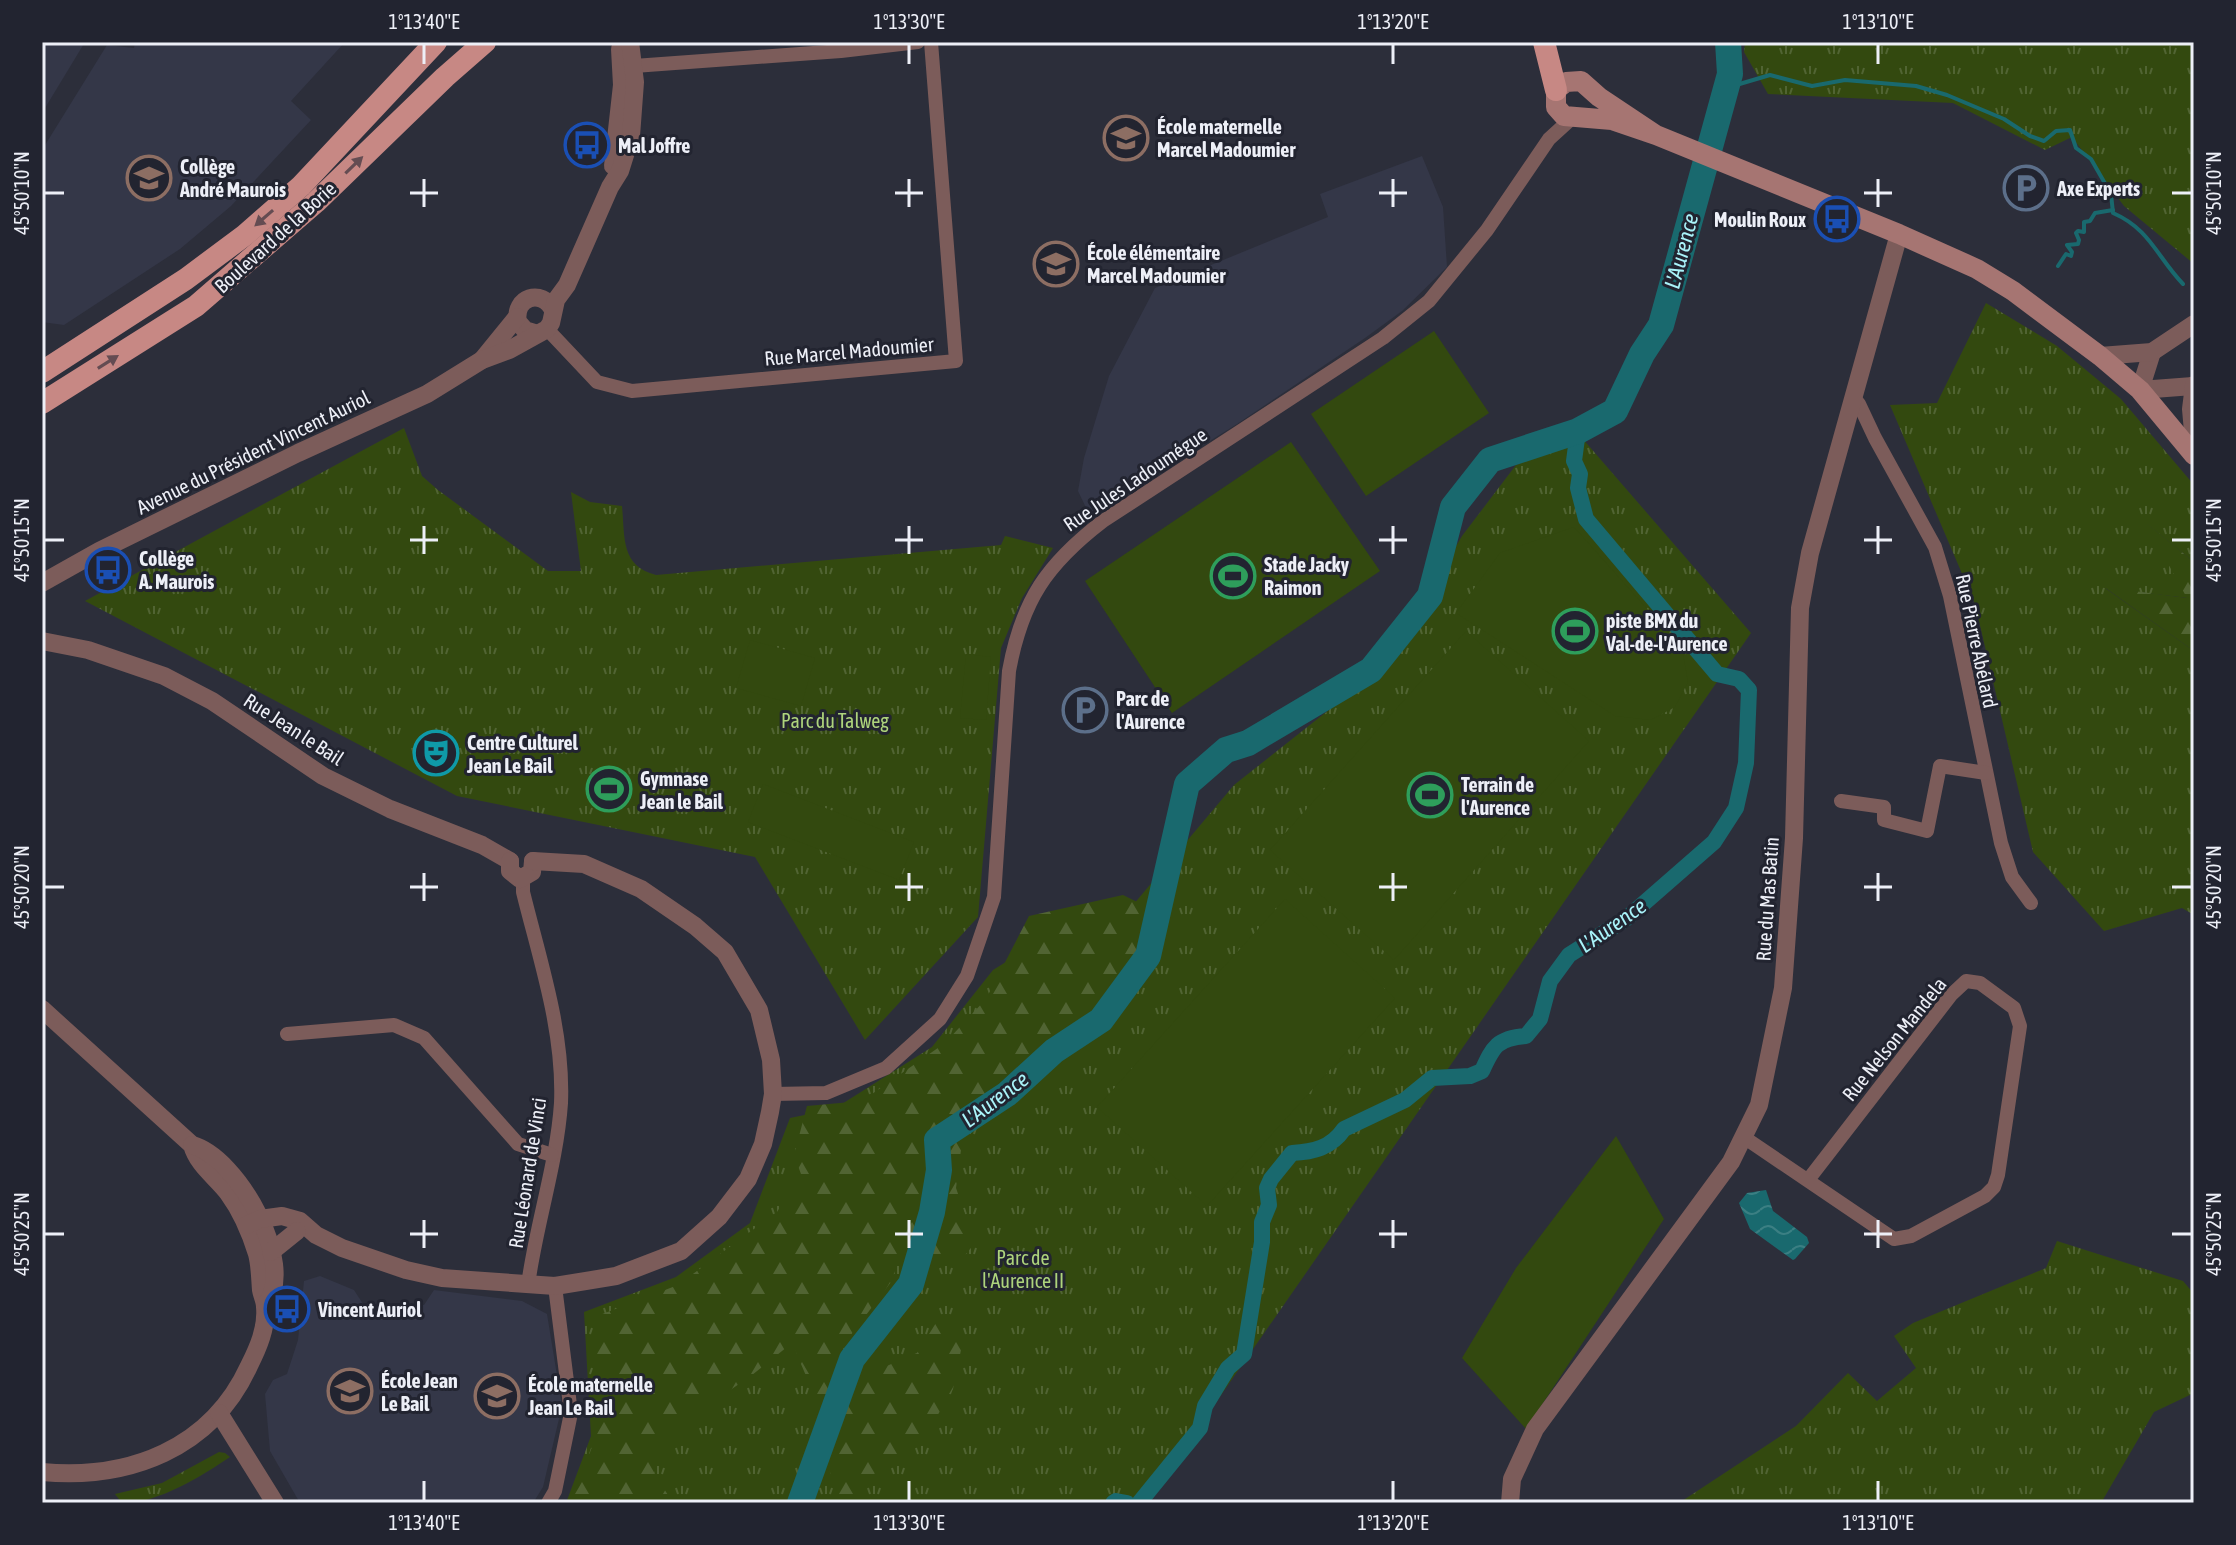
<svg xmlns="http://www.w3.org/2000/svg" width="2236" height="1545" font-family="'Asap Condensed',sans-serif">
<defs>
<pattern id="grass-tufts" width="24" height="20" patternUnits="userSpaceOnUse" patternTransform="scale(2)"><rect width="24" height="20" fill="#33490f"/><path d="M3 7l-1-3M5 7V3M7 7l1-3M15 17l-1-3M17 17v-4M19 17l1-3" fill="none" stroke="#516433"/></pattern>
<pattern id="forest-firs" width="22" height="20" patternUnits="userSpaceOnUse" patternTransform="scale(2)"><rect width="22" height="20" fill="#33490f"/><path d="M5 1l3.5 6h-7zM16 11l3.5 6h-7z" fill="#516433"/></pattern>
<pattern id="water-waves" width="16" height="10" patternUnits="userSpaceOnUse" patternTransform="scale(2)"><rect width="16" height="10" fill="#19696e"/><path d="M0 5q4-4 8 0t8 0" fill="none" stroke="#3b7f83"/></pattern>
</defs>
<rect width="100%" height="100%" fill="#2c2e3a"/>
<g fill="#343748">
<polygon points="42,42 85,42 42,113"/>
<polygon points="135,42 345,42 291,101 311,120 231,206 180,249 64,325 42,322 42,150 107,45 134,48"/>
<polygon points="1422,156 1443,207 1447,267 1402,311 1365,338 1237,424 1090,516 1078,491 1084,458 1109,376 1155,288 1328,217 1320,194"/>
<polygon points="320,1276 354,1290 365,1307 424,1305 434,1290 522,1301 547,1314 562,1406 543,1487 533,1503 300,1503 270,1451 265,1394 273,1380 287,1374 298,1340 304,1281"/>
</g>
<g fill="url(#grass-tufts)">
<polygon points="1745,42 2194,42 2194,264 2124,206 2072,137 2045,150 1953,103 1768,94 1744,52"/>
<polygon points="1986,303 2057,346 2121,399 2194,485 2194,562 2147,524 2188,598 2105,588 2194,651 2194,915 2182,908 2104,931 2033,852 1975,604 1890,405 1937,403"/>
<path d="M404 428 422 476 438 490 548 571H581L571 492 590 502 622 506C625 536 620 566 656 575L1001 545 1005 536 1053 548 1022 598 1001 648 978 917 865 1040 755 857 457 796 85 601Z"/>
<polygon points="1582,438 1751,633 1146,1503 566,1503 591,1436 584,1312 676,1277 750,1223 790,1118 834,1109 932,1047 993,970 1077,918 1133,905 1234,785 1387,664 1462,536 1516,465"/>
<polygon points="2057,1241 2183,1281 2194,1294 2194,1393 2154,1412 2101,1503 1679,1503 1796,1426 1848,1373 1877,1401 1916,1368 1894,1336 1913,1323 2046,1268"/>
<path d="M219 1452 225 1453 230 1457C202 1476 157 1504 122 1503L115 1494 162 1483Z"/>
</g>
<g fill="url(#forest-firs)">
<polygon points="2145,522 2194,562 2194,651 2104,587 2187,598"/>
<polygon points="1123,895 1178,922 1138,985 1074,1046 974,1125 961,1150 956,1188 975,1243 961,1260 902,1250 891,1282 838,1352 882,1368 917,1353 936,1323 962,1345 953,1389 923,1440 864,1481 862,1503 833,1503 834,1482 816,1435 813,1392 792,1343 752,1375 661,1438 654,1473 673,1503 571,1503 601,1423 592,1318 678,1285 777,1212 801,1174 794,1155 807,1106 862,1101 945,1043 986,999 1029,916"/>
</g>
<g fill="#33490f">
<polygon points="1434,331 1489,413 1366,496 1311,414"/>
<polygon points="1291,442 1380,571 1172,713 1085,581"/>
<polygon points="1574,527 1682,648 1688,682 1675,707 1651,720 1615,716 1456,613 1500,553"/>
<polygon points="1466,631 1589,741 1394,960 1270,850"/>
<polygon points="750,640 815,658 801,706 736,688"/>
<polygon points="966,654 991,657 986,720 960,718"/>
<polygon points="763,784 914,842 899,880 748,822"/>
<polygon points="1285,899 1395,998 1207,1206 1097,1107"/>
<polygon points="1616,1136 1664,1219 1526,1429 1462,1358 1516,1268"/>
</g>
<polygon fill="url(#water-waves)" points="1766,1190 1773,1211 1807,1237 1809,1243 1795,1259 1793,1260 1750,1229 1739,1203 1747,1193"/>
<g fill="none" stroke-linecap="round" stroke-linejoin="round">
<g stroke="#19696e" stroke-width="4">
<path d="M1726 88 1770 75 1812 86 1845 80 1916 86 1947 95 2004 119 2030 136 2044 141 2056 131 2070 130 2076 148 2091 159 2111 194 2113 213C2150 229 2157 257 2183 284"/>
<polyline points="2058,266 2066,254 2071,256 2072,252 2067,245 2078,244 2079,240 2076,233 2078,231 2084,232 2084,222 2090,221 2095,213 2113,210"/>
</g>
<g stroke="#19696e" stroke-width="16">
<polyline points="1113,1503 1116,1501 1127,1503"/>
<path d="M1139 1503 1200 1428 1205 1406 1228 1368 1244 1354 1262 1242V1222L1269 1205 1267 1188 1271 1179 1292 1153C1313 1152 1331 1148 1344 1129L1405 1100 1432 1078 1470 1076 1482 1071C1493 1047 1497 1038 1526 1036L1540 1019 1550 981 1569 955 1627 918 1714 842 1736 808 1746 763 1749 690 1739 679 1717 674 1586 519 1578 488 1580 474 1574 461 1578 431"/>
</g>
<polyline stroke="#19696e" stroke-width="26" points="800,1503 852,1359 911,1284 932,1212 939,1170 937,1140 1007,1094 1054,1051 1101,1020 1148,956 1187,784 1226,750 1248,743 1371,670 1430,596 1453,507 1490,460 1578,431 1615,411 1642,354 1661,325 1730,74 1728,42"/>
<g stroke="#7c5c5a" stroke-width="14">
<polyline points="634,66 841,51 918,42"/>
<polyline points="547,329 597,382 632,391 956,361 931,42"/>
<polyline points="1854,398 1859,404 1875,438 1935,547 1950,596 2001,843 2012,877 2031,903"/>
<polyline points="1841,801 1884,807 1884,820 1927,831 1940,766 1986,773"/>
<path d="M523 879V892C540 961 564 1031 561 1103 557 1163 536 1225 528 1285"/>
<polyline points="287,1034 394,1025 424,1038 518,1144 552,1155"/>
<path d="M773 1094 826 1093 886 1068 940 1019 967 976 994 897 1009 671C1022 600 1047 564 1103 521L1383 338 1429 301 1487 230 1549 139 1572 118"/>
<polyline points="1745,1138 1894,1239 1911,1236 1985,1196 1994,1187 1998,1175 2020,1026 2014,1008 1980,983 1966,981 1951,995 1808,1180"/>
<polyline points="548,1503 555,1491 571,1413 555,1286"/>
</g>
<g stroke="#7c5c5a" stroke-width="18">
<polyline points="613,166 622,85 620,49"/>
<path d="M535 333 525 330 518 322C513 297 542 288 553 310"/>
<polyline points="2152,352 2140,390 2193,386"/>
<polyline points="2100,356 2152,352 2194,324"/>
<polyline points="482,360 517,317"/>
<polyline points="2194,385 2191,409 2194,443"/>
<polyline points="42,583 99,551 298,453 427,394 482,360 509,350 547,329 551,323 556,300 567,285 610,187 620,171 631,136 635,82 630,42"/>
<polyline points="42,641 88,650 164,676 212,701 323,776 390,809 482,845 510,861"/>
<polyline points="510,861 510,871 520,879 532,872 533,861"/>
<path d="M42 1009 192 1145C198 1166 216 1177 228 1193 242 1212 250 1231 257 1254 260 1265 260 1278 261 1290 262 1296 265 1301 265 1307 267 1328 258 1348 249 1366 211 1449 129 1480 42 1472"/>
<path d="M192 1145C238 1157 297 1264 266 1304"/>
<polyline points="247,1225 260,1219 282,1216 300,1221 316,1235 342,1248 406,1270 442,1278 555,1286 616,1276 681,1251 719,1217 748,1179 763,1144 770,1112 773,1094 771,1060 759,1010 725,952 695,926 641,889 584,864 533,861"/>
<polyline points="271,1252 297,1231"/>
<polyline points="219,1413 275,1503"/>
<polyline points="1510,1503 1512,1479 1535,1429 1731,1162 1759,1105 1783,988 1794,838 1800,608 1810,553 1899,234"/>
</g>
<polyline stroke="#a67572" stroke-width="20" points="1656,135 1599,97 1581,81 1566,82 1556,90 1556,107 1564,116 1612,120 1656,135 1899,234 1977,269 2013,291 2100,356 2140,390 2194,455"/>
<g stroke="#c78884" stroke-width="22">
<polyline points="1544,42 1556,90"/>
<polyline points="42,372 186,279 245,235 301,186 436,42"/>
<polyline points="42,403 196,306 316,202 445,77 485,42"/>
</g>
</g>
<defs><path id="oneway-solid" d="M-6-.8H1V-3.2L6.5 0L1 3.2V.8H-6Z" transform="scale(2)"/></defs>
<g fill="#644c52">
<use href="#oneway-solid" transform="translate(354 165) rotate(-44)"/>
<use href="#oneway-solid" transform="translate(264 218) rotate(139)"/>
<use href="#oneway-solid" transform="translate(108 362) rotate(-32)"/>
</g>
<path fill="none" stroke="#edeff7" stroke-width="3" d="M424 44V64M909 44V64M1393 44V64M1878 44V64M424 179V207M909 179V207M1393 179V207M1878 179V207M44 193H64M410 193H438M895 193H923M1379 193H1407M1864 193H1892M2172 193H2192M424 526V554M909 526V554M1393 526V554M1878 526V554M44 540H64M410 540H438M895 540H923M1379 540H1407M1864 540H1892M2172 540H2192M424 873V901M909 873V901M1393 873V901M1878 873V901M44 887H64M410 887H438M895 887H923M1379 887H1407M1864 887H1892M2172 887H2192M424 1220V1248M909 1220V1248M1393 1220V1248M1878 1220V1248M44 1234H64M410 1234H438M895 1234H923M1379 1234H1407M1864 1234H1892M2172 1234H2192M424 1481V1501M909 1481V1501M1393 1481V1501M1878 1481V1501"/>
<defs>
<g id="school-ring" transform="scale(2.3)"><circle r="9.5" fill="#222430" stroke="#8d6e63" stroke-width="1.5"/><path d="M0-5L7-2L0 1L-7-2ZM-4 1L0 2.5L4 1V4Q0 6-4 4Z" fill="#8d6e63"/></g>
<g id="bus-ring" transform="scale(2.3)"><circle r="9.5" fill="#222430" stroke="#1a4fb4" stroke-width="1.5"/><path d="M-5-6H5V4H4V6H2V4H-2V6H-4V4H-5ZM-3.5-4V0h7V-4ZM-3.5 1.2v1.5H-2V1.2ZM2 1.2v1.5H3.5V1.2Z" fill="#1a4fb4"/></g>
<g id="parking-ring" transform="scale(2.3)"><circle r="9.5" fill="#222430" stroke="#5c6f8a" stroke-width="1.5"/><path d="M-3.5-5.5H1a3.5 3.5 0 0 1 0 7H-1V5.5H-3.5ZM-1-3.4V-.6H.8a1.4 1.4 0 0 0 0-2.8Z" fill="#5c6f8a"/></g>
<g id="stadium-ring" transform="scale(2.3)"><circle r="9.5" fill="#222430" stroke="#2e9e5b" stroke-width="1.5"/><path d="M0-5a6.5 5 0 1 0 0 10a6.5 5 0 1 0 0-10ZM-3.5-1.8h7v3.6h-7Z" fill="#2e9e5b"/></g>
<g id="theatre-ring" transform="scale(2.3)"><circle r="9.5" fill="#222430" stroke="#0f9aa8" stroke-width="1.5"/><path d="M-5-5.5Q0-4 5-5.5V0Q5 5 0 6Q-5 5-5 0ZM-3.3-2.5H-1v1.5H-3.3ZM1-2.5H3.3v1.5H1ZM-2.8 1Q0 5.5 2.8 1Z" fill="#0f9aa8"/></g>
</defs>
<g fill-rule="evenodd">
<use href="#school-ring" x="1126" y="138"/>
<use href="#bus-ring" x="587" y="145"/>
<use href="#school-ring" x="149" y="178"/>
<use href="#parking-ring" x="2026" y="188"/>
<use href="#bus-ring" x="1837" y="219"/>
<use href="#school-ring" x="1056" y="264"/>
<use href="#bus-ring" x="108" y="570"/>
<use href="#stadium-ring" x="1233" y="576"/>
<use href="#stadium-ring" x="1575" y="631"/>
<use href="#parking-ring" x="1085" y="710"/>
<use href="#theatre-ring" x="436" y="753"/>
<use href="#stadium-ring" x="609" y="789"/>
<use href="#stadium-ring" x="1430" y="795"/>
<use href="#bus-ring" x="287" y="1309"/>
<use href="#school-ring" x="350" y="1391"/>
<use href="#school-ring" x="497" y="1396"/>
</g>
<g text-anchor="middle" dominant-baseline="central" stroke-width="6" stroke-linejoin="round" paint-order="stroke">
<g font-size="20" font-weight="bold" fill="#edeff7" stroke="#222430" text-anchor="start">
<text x="1157" y="126">École maternelle<tspan x="1157" dy="23">Marcel Madoumier</tspan></text>
<text x="618" y="145">Mal Joffre</text>
<text x="180" y="166">Collège<tspan x="180" dy="23">André Maurois</tspan></text>
<text x="2057" y="188">Axe Experts</text>
<text x="1806" y="219" text-anchor="end">Moulin Roux</text>
<text x="1087" y="252">École élémentaire<tspan x="1087" dy="23">Marcel Madoumier</tspan></text>
<text x="139" y="558">Collège<tspan x="139" dy="23">A. Maurois</tspan></text>
<text x="1264" y="564">Stade Jacky<tspan x="1264" dy="23">Raimon</tspan></text>
<text x="1606" y="620">piste BMX du<tspan x="1606" dy="23">Val-de-l'Aurence</tspan></text>
<text x="1116" y="698">Parc de<tspan x="1116" dy="23">l'Aurence</tspan></text>
<text x="467" y="742">Centre Culturel<tspan x="467" dy="23">Jean Le Bail</tspan></text>
<text x="640" y="778">Gymnase<tspan x="640" dy="23">Jean le Bail</tspan></text>
<text x="1461" y="784">Terrain de<tspan x="1461" dy="23">l'Aurence</tspan></text>
<text x="318" y="1309">Vincent Auriol</text>
<text x="381" y="1380">École Jean<tspan x="381" dy="23">Le Bail</tspan></text>
<text x="528" y="1384">École maternelle<tspan x="528" dy="23">Jean Le Bail</tspan></text>
</g>
<g font-size="20" fill="#edeff7" stroke="#222430">
<text transform="translate(275 237) rotate(-42)">Boulevard de la Borie</text>
<text transform="translate(849 351) rotate(-5)">Rue Marcel Madoumier</text>
<text transform="translate(253 452) rotate(-26)">Avenue du Président Vincent Auriol</text>
<text transform="translate(1135 479) rotate(-34)">Rue Jules Ladoumégue</text>
<text transform="translate(1977 641) rotate(78)">Rue Pierre Abélard</text>
<text transform="translate(294 729) rotate(33)">Rue Jean le Bail</text>
<text transform="translate(1767 899) rotate(-86)">Rue du Mas Batin</text>
<text transform="translate(1894 1039) rotate(-51)">Rue Nelson Mandela</text>
<text transform="translate(527 1173) rotate(-81)">Rue Léonard de Vinci</text>
</g>
<g font-size="20" fill="#aed47c" stroke="#222430">
<text x="835" y="720">Parc du Talweg</text>
<text x="1023" y="1257">Parc de<tspan x="1023" dy="23">l'Aurence II</tspan></text>
</g>
<g font-size="22" font-style="italic" fill="#a9f3f9" stroke="#222430">
<text transform="translate(1681 251) rotate(-75)">L'Aurence</text>
<text transform="translate(1612 925) rotate(-35)">L'Aurence</text>
<text transform="translate(995 1099) rotate(-37)">L'Aurence</text>
</g>
</g>
<rect width="2236" height="1545" fill="none" stroke="#222430" stroke-width="88"/>
<rect x="44" y="44" width="2148" height="1457" fill="none" stroke="#edeff7" stroke-width="3"/>
<g font-size="20" text-anchor="middle" fill="#edeff7">
<text x="424" y="29">1°13'40"E</text>
<text x="909" y="29">1°13'30"E</text>
<text x="1393" y="29">1°13'20"E</text>
<text x="1878" y="29">1°13'10"E</text>
<text transform="translate(2214 193) rotate(-90)" y="7">45°50'10"N</text>
<text transform="translate(22 193) rotate(-90)" y="7">45°50'10"N</text>
<text transform="translate(2214 540) rotate(-90)" y="7">45°50'15"N</text>
<text transform="translate(22 540) rotate(-90)" y="7">45°50'15"N</text>
<text transform="translate(2214 887) rotate(-90)" y="7">45°50'20"N</text>
<text transform="translate(22 887) rotate(-90)" y="7">45°50'20"N</text>
<text transform="translate(2214 1234) rotate(-90)" y="7">45°50'25"N</text>
<text transform="translate(22 1234) rotate(-90)" y="7">45°50'25"N</text>
<text x="424" y="1530">1°13'40"E</text>
<text x="909" y="1530">1°13'30"E</text>
<text x="1393" y="1530">1°13'20"E</text>
<text x="1878" y="1530">1°13'10"E</text>
</g>
</svg>
